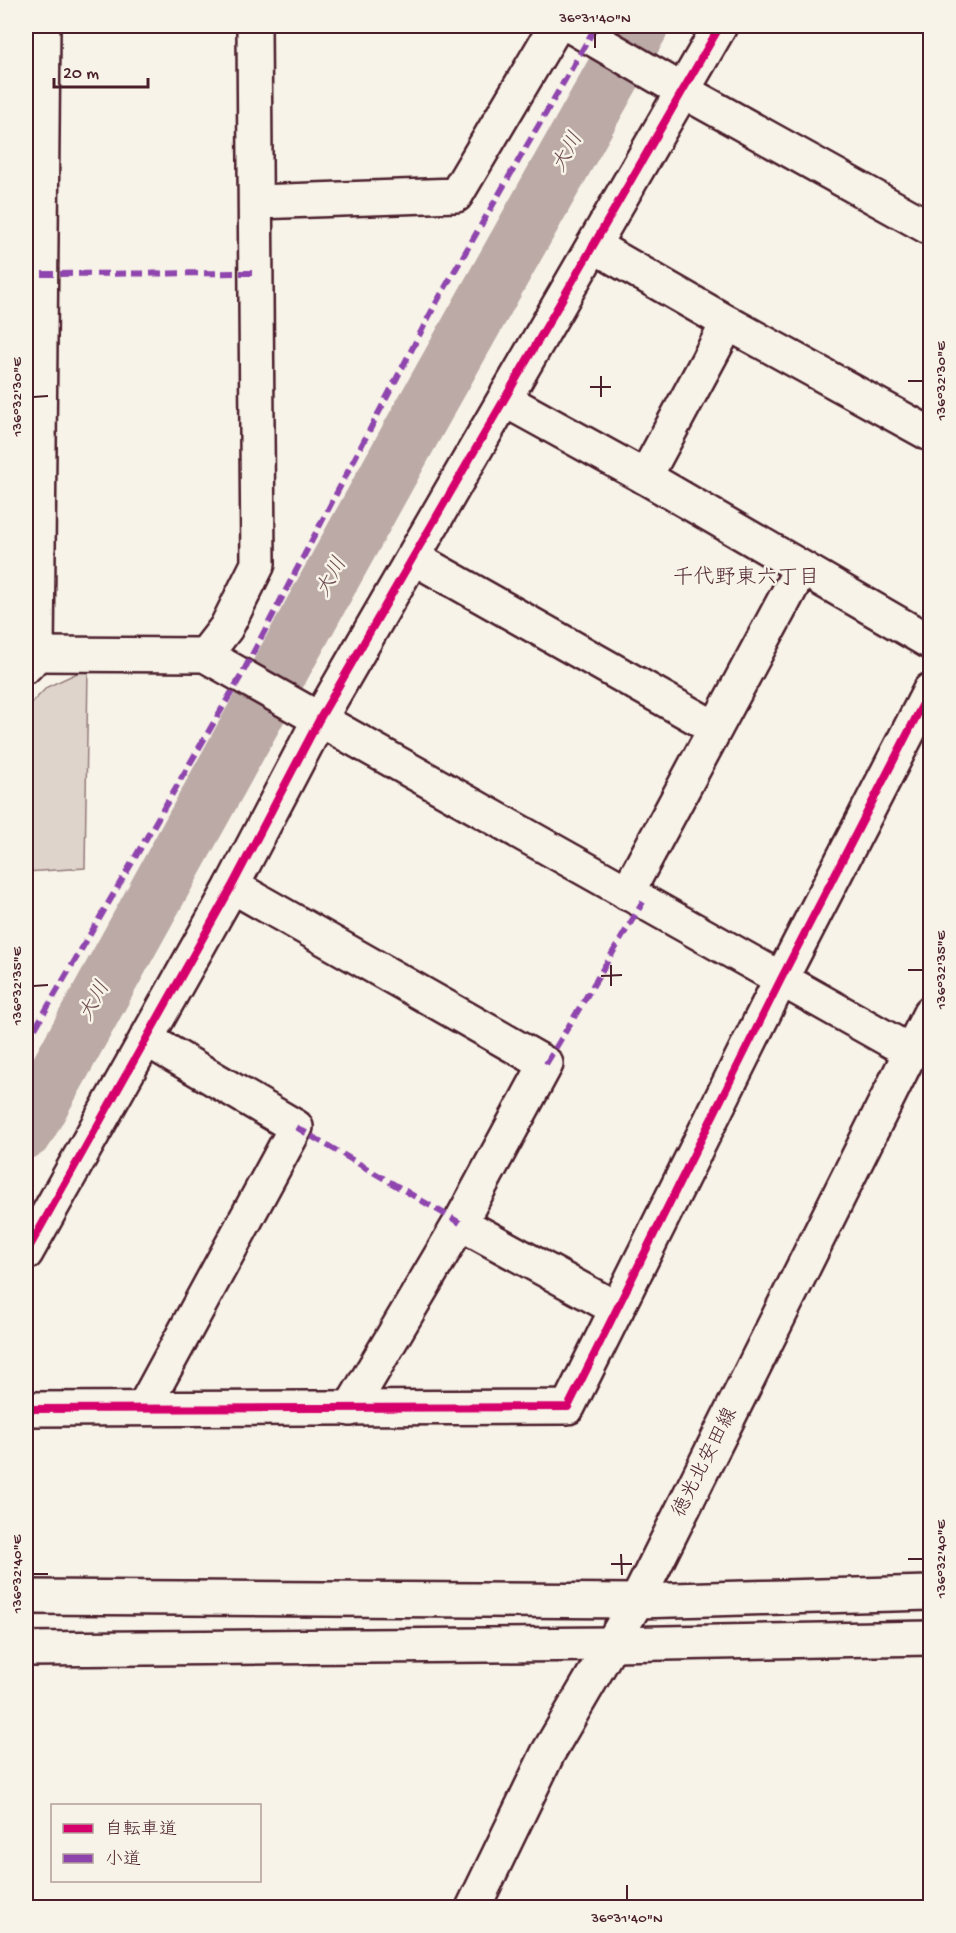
<svg xmlns="http://www.w3.org/2000/svg" width="956" height="1933" font-family="'Gochi Hand','Klee One',sans-serif">
<rect width="100%" height="100%" fill="#f7f3e8"/>
<filter id="ink" filterUnits="userSpaceOnUse"><feTurbulence type="fractalNoise" baseFrequency=".0167" numOctaves="2"/><feDisplacementMap in="SourceGraphic" scale="12" xChannelSelector="R" yChannelSelector="G"/><feConvolveMatrix kernelMatrix="1 2 1 2 8 2 1 2 1" color-interpolation-filters="sRGB"/></filter>
<g filter="url(#ink)">
<polygon fill="#ded4cc" stroke="#947a7c" stroke-width="1.5" points="88,668 85,868 26,872 26,709 47,687"/>
<g fill="none" stroke-linecap="round" stroke-linejoin="round">
<polyline stroke="#bcaaa7" stroke-width="57" points="26,1130 411,433 640,26"/>
<g stroke="#4a1f2b" stroke-width="38">
<g id="street">
<polyline points="571,26 683,91 930,228"/>
<polyline points="256,202 456,195 556,26"/>
<polyline points="594,246 728,323"/>
<polyline points="505,400 645,477 930,642"/>
<polyline points="645,477 728,323 930,434"/>
<polyline points="414,558 715,728"/>
<polyline points="37,654 205,655 911,1052"/>
<polyline points="205,655 226,628 258,564 254,26"/>
<polyline points="232,886 546,1064 460,1223 350,1409"/>
<polyline points="627,893 801,569"/>
<polyline points="460,1223 617,1309"/>
<polyline points="26,1253 232,886 319,720 720,26"/>
<polyline points="144,1407 296,1127 146,1039"/>
<polyline points="26,1409 568,1407 781,979 930,690"/>
</g>
</g>
<g stroke="#4a1f2b" stroke-width="38">
<g id="secondary">
<polyline points="26,666 37,654 43,26"/>
<polyline points="26,1597 637,1601 930,1593"/>
<polyline points="26,1649 612,1644 930,1638"/>
<polyline points="473,1908 548,1753 637,1601 930,1013"/>
</g>
</g>
<use href="#street" stroke="#f7f3e8" stroke-width="33"/>
<use href="#secondary" stroke="#f7f3e8" stroke-width="33"/>
<g stroke="#8e44ad" stroke-width="6" stroke-dasharray="12 6" stroke-linecap="butt">
<polyline points="42,274 256,273"/>
<polyline points="26,1044 241,676 435,305 596,26"/>
<polyline points="546,1064 643,902"/>
<polyline points="296,1127 460,1223"/>
</g>
<g stroke="#f7f3e8" stroke-width="11">
<g id="cycleway">
<polyline points="26,1253 232,886 319,720 720,26"/>
<polyline points="26,1409 568,1407 781,979 930,690"/>
</g>
</g>
<use href="#cycleway" stroke="#d6006c" stroke-width="8"/>
</g>
</g>
<path fill="none" stroke="#4a1f2b" stroke-width="2" d="M595 33V48M601 376V397M908 381H923M590 387H611M33 397 48 396M611 965V986M908 970H923M601 976 622 975M33 986 48 985M621 1554 622 1575M908 1559H923M611 1564H632M33 1574H48M627 1885V1900"/>
<g text-anchor="middle" dominant-baseline="central" stroke-width="5" stroke-linejoin="round" paint-order="stroke">
<g font-size="20" fill="#4a1f2b" stroke="#f7f3e8">
<text transform="translate(706 1463) rotate(-63)">徳光北安田線</text>
</g>
<g font-size="21" font-style="italic" fill="#6c4950" stroke="#f7f3e8">
<text transform="translate(569 153) rotate(-61)">大川</text>
<text transform="translate(333 578) rotate(-61)">大川</text>
<text transform="translate(96 1002) rotate(-61)">大川</text>
</g>
<g font-size="21" fill="#4a1f2b" stroke="#f7f3e8">
<text x="746" y="579">千代野東六丁目</text>
</g>
</g>
<rect width="956" height="1933" fill="none" stroke="#f7f3e8" stroke-width="66"/>
<rect x="51" y="1804" width="210" height="78" fill="#f7f3e8" stroke="#b29e9c" stroke-width="1.5"/>
<rect x="63" y="1824" width="30" height="9" fill="#d6006c" stroke="#b29e9c" stroke-width="1.5"/>
<text x="105" y="1834" font-size="18" fill="#4a1f2b">自転車道</text>
<rect x="63" y="1854" width="30" height="9" fill="#8e44ad" stroke="#b29e9c" stroke-width="1.5"/>
<text x="105" y="1864" font-size="18" fill="#4a1f2b">小道</text>
<path d="M54 78v9h94v-9" fill="none" stroke="#4a1f2b" stroke-width="3"/>
<text x="63" y="78" font-size="18" fill="#4a1f2b" stroke="#f7f3e8" stroke-width="4.5" paint-order="stroke">20 m</text>
<rect x="33" y="33" width="890" height="1867" fill="none" stroke="#4a1f2b" stroke-width="2"/>
<g font-size="15" text-anchor="middle" fill="#4a1f2b">
<text x="595" y="22">36°31'40"N</text>
<text transform="translate(940 381) rotate(-90)" y="5">136°32'30"E</text>
<text transform="translate(16 397) rotate(-90)" y="5">136°32'30"E</text>
<text transform="translate(940 970) rotate(-90)" y="5">136°32'35"E</text>
<text transform="translate(16 986) rotate(-90)" y="5">136°32'35"E</text>
<text transform="translate(940 1559) rotate(-90)" y="5">136°32'40"E</text>
<text transform="translate(16 1574) rotate(-90)" y="5">136°32'40"E</text>
<text x="627" y="1922">36°31'40"N</text>
</g>
</svg>
